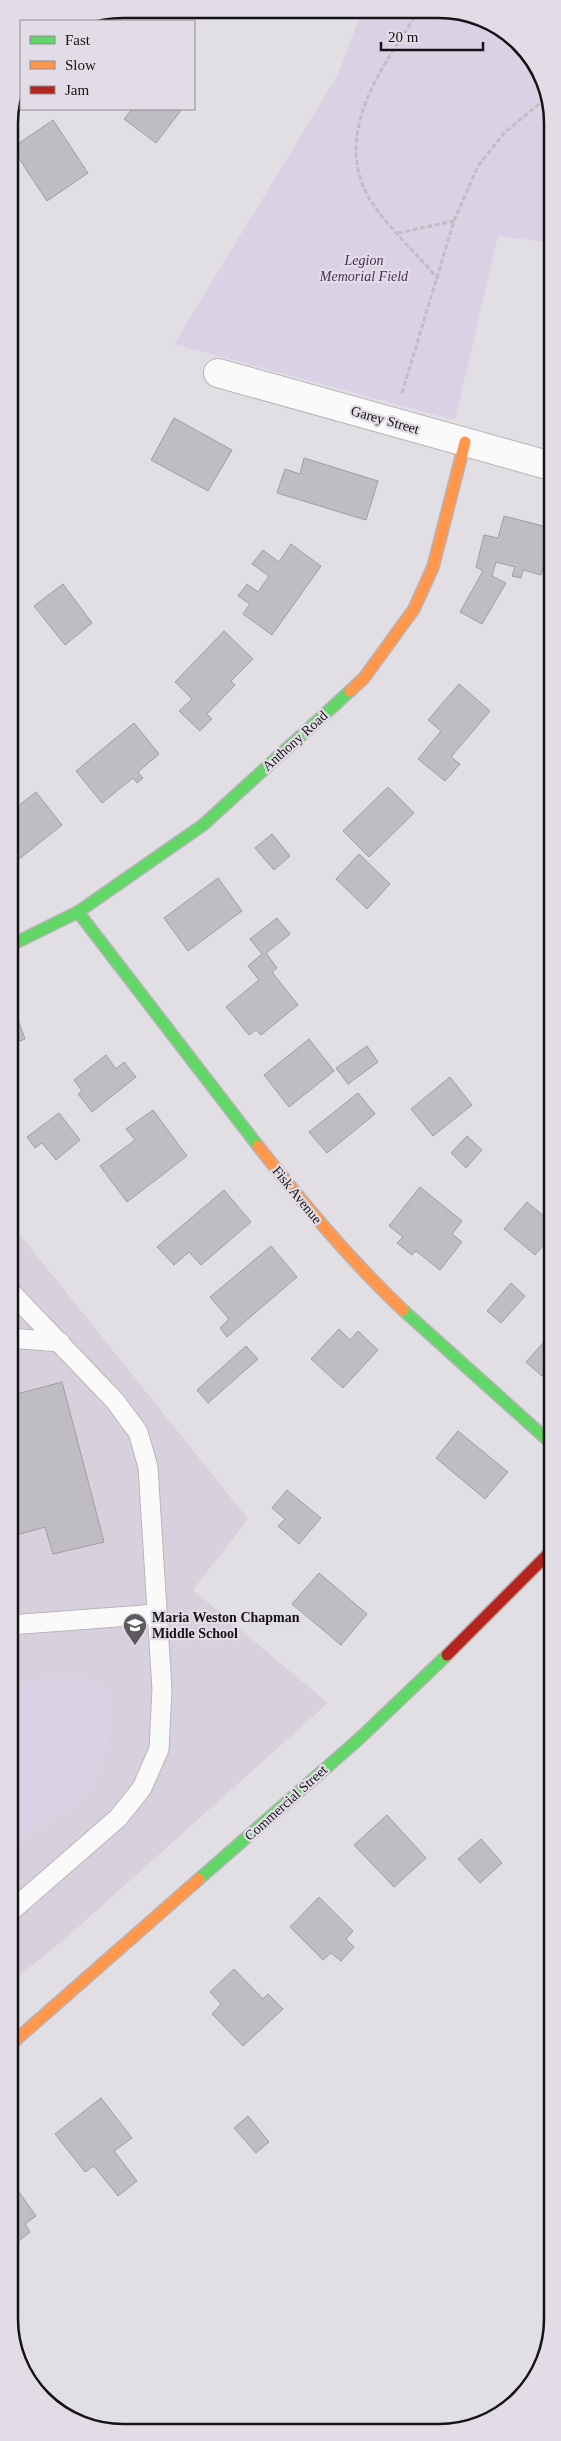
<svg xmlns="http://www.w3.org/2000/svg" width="561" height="2441" font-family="'Times New Roman',serif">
<rect width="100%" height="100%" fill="#e1dee4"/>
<polygon fill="#d8d1dd" points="9,1221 248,1519 193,1590 328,1703 67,1937 10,1983"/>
<g fill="#dbd1e4">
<polygon points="362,10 461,11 524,47 551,108 551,243 498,236 455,420 174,344 338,75"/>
<path d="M51 1677C67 1678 86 1676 100 1684 129 1702 101 1777 82 1796 61 1818 31 1829 10 1851V1684Z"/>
</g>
<g fill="#bfbdc2" stroke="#a09ea2">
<polygon points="132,109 182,109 156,143 124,119"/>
<polygon points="53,120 88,173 47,201 12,148"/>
<polygon points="174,418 232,450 208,491 151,460"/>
<polygon points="304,458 378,481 366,520 277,493 285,469 300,474"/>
<polygon points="504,516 551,528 551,537 541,575 523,570 521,578 512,576 515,567 496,562 492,576 506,583 482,624 460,612 483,571 476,567 484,535 498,538"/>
<polygon points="291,544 321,566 272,635 243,614 250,604 238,596 247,584 258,592 269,576 252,564 263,550 279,562"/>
<polygon points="63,584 92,623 65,645 34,606"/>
<polygon points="224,631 253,659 231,681 235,685 207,714 212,719 200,731 179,711 192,699 175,682"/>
<polygon points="459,684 490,711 451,757 460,764 445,781 418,759 441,731 428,720"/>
<polygon points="134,723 159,754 138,772 143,778 137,783 133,778 102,803 76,771"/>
<polygon points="388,787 414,813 369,857 343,831"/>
<polygon points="36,792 62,825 9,867 9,813"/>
<polygon points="272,834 290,856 274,870 255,848"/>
<polygon points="359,854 390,884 367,909 336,879"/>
<polygon points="218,878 242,911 188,951 164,918"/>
<polygon points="277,918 290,934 266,953 277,968 272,972 298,1005 261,1035 256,1030 249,1035 226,1007 259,980 248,966 262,954 250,939"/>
<polygon points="10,999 25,1039 9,1045 9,1000"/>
<polygon points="309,1039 334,1071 289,1107 264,1075"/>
<polygon points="367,1046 378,1062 348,1084 336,1068"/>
<polygon points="106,1055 116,1069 124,1062 136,1077 92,1112 78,1094 82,1091 74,1080"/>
<polygon points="450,1077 472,1105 433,1136 411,1109"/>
<polygon points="358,1093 375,1114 327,1153 309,1132"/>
<polygon points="153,1110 187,1156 127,1202 100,1166 135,1140 126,1129"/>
<polygon points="59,1113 80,1140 56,1160 42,1143 35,1148 27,1137"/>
<polygon points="467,1136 482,1150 466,1168 451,1153"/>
<polygon points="420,1187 462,1221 452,1234 462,1242 440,1270 416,1251 412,1255 397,1243 403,1237 389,1226"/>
<polygon points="224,1190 251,1222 201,1265 189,1252 174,1265 157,1247"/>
<polygon points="527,1202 552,1223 552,1235 535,1255 504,1229"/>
<polygon points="271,1246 297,1277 227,1337 220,1328 229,1319 210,1297"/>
<polygon points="511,1283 525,1296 501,1323 487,1311"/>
<polygon points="339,1329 350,1340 358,1331 378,1350 343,1388 311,1359"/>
<polygon points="552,1333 552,1371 549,1369 542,1376 526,1362"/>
<polygon points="246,1346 258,1359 208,1403 197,1390"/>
<polygon points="62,1382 104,1542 53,1554 45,1527 9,1537 9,1396"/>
<polygon points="458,1431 508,1472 485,1499 436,1458"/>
<polygon points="287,1490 321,1518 299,1544 278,1526 285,1519 272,1508"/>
<polygon points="319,1573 367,1614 341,1645 292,1604"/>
<polygon points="387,1815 426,1858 394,1887 354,1845"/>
<polygon points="481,1839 502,1863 480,1883 458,1859"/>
<polygon points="319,1897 353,1931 346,1939 354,1947 341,1961 331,1953 323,1960 290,1927"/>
<polygon points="234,1969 263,1999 268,1994 283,2009 243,2046 212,2014 221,2004 210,1992"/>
<polygon points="101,2098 132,2138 114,2151 137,2181 118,2196 94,2166 85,2172 55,2134"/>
<polygon points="248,2116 269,2142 256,2153 234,2128"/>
<polygon points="16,2188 36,2216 25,2224 30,2232 11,2247 10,2192"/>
</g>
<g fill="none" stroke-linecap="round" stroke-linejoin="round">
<g stroke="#b8b5ba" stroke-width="21">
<g id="lane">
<polyline points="9,1290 115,1401 138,1432 148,1467 162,1689 159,1749 142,1788 118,1818 10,1912"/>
<polyline points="9,1338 60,1342"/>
<polyline points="10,1625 157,1614"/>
</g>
</g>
<g stroke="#b8b5ba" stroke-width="30">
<polyline id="street" points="218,373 551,466"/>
</g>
<g stroke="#b8b5ba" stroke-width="14">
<g id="fast">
<polyline points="78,912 258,1146"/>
<polyline points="9,946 78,912 203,825 350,691"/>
<polyline points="403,1310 552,1444"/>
<polyline points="199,1879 359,1739 447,1655"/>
</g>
</g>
<g stroke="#b8b5ba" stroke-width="14">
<g id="slow">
<polyline points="350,691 364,678 414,609 433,567 465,442"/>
<path d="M258 1146C304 1204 349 1259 403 1310"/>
<polyline points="10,2045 199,1879"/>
</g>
</g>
<g stroke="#b8b5ba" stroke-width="14">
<polyline id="jam" points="447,1655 552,1550"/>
</g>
<g stroke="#bfbec0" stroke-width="3" stroke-dasharray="5 2.5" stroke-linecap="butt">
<path d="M419 11C381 68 327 140 375 207 391 230 419 256 438 279"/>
<polyline points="398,233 454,221"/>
<polyline points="402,393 454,221 478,166 505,132 538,105 548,100"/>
</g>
<use href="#lane" stroke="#fafafb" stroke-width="19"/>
<use href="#street" stroke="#fafafb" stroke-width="28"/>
<use href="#fast" stroke="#63d668" stroke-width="11"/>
<use href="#slow" stroke="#ff974d" stroke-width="11"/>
<use href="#jam" stroke="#b3261e" stroke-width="11"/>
</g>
<defs>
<g id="school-pin" transform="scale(1.25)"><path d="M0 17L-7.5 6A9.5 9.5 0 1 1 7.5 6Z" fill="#5c5a5f" stroke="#e2dce6"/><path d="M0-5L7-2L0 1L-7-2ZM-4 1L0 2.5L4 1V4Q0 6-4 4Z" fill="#fff"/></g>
</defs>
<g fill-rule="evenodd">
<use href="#school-pin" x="135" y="1625"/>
</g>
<g text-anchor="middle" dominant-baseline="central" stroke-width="4.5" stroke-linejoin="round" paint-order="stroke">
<g font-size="14" font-style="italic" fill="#492c5d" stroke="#e2dce6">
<text x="364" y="260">Legion<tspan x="364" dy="16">Memorial Field</tspan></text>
</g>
<g font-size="14" fill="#151317" stroke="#e2dce6">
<text transform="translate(385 420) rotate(16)">Garey Street</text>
<text transform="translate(295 741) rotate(-42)">Anthony Road</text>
<text transform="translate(297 1195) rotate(51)">Fisk Avenue</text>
<text transform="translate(286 1803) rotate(-42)">Commercial Street</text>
</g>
<g font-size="14" font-weight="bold" fill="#151317" stroke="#e2dce6" text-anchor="start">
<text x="152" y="1617">Maria Weston Chapman<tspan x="152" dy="16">Middle School</tspan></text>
</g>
</g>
<path d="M0 0H561V2441H0ZM123 18H439A105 105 0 0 1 544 123V2319A105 105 0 0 1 439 2424H123A105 105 0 0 1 18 2319V123A105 105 0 0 1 123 18Z" fill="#e2dce6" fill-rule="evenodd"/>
<path fill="none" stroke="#151317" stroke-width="2.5" d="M123 18H439A105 105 0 0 1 544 123V2319A105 105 0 0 1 439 2424H123A105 105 0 0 1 18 2319V123A105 105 0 0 1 123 18Z"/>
<rect x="20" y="20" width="175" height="90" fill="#e2dce6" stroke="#908c93"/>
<rect x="30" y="36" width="25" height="8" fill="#63d668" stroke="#908c93"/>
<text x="65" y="45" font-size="15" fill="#151317">Fast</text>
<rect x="30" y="61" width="25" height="8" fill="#ff974d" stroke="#908c93"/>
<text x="65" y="70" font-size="15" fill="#151317">Slow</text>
<rect x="30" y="86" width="25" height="8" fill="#b3261e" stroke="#908c93"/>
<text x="65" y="95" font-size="15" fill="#151317">Jam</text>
<path d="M381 42v8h102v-8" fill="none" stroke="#151317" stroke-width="2.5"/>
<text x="388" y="42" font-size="15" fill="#151317" stroke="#e2dce6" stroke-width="4" paint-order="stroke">20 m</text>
</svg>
